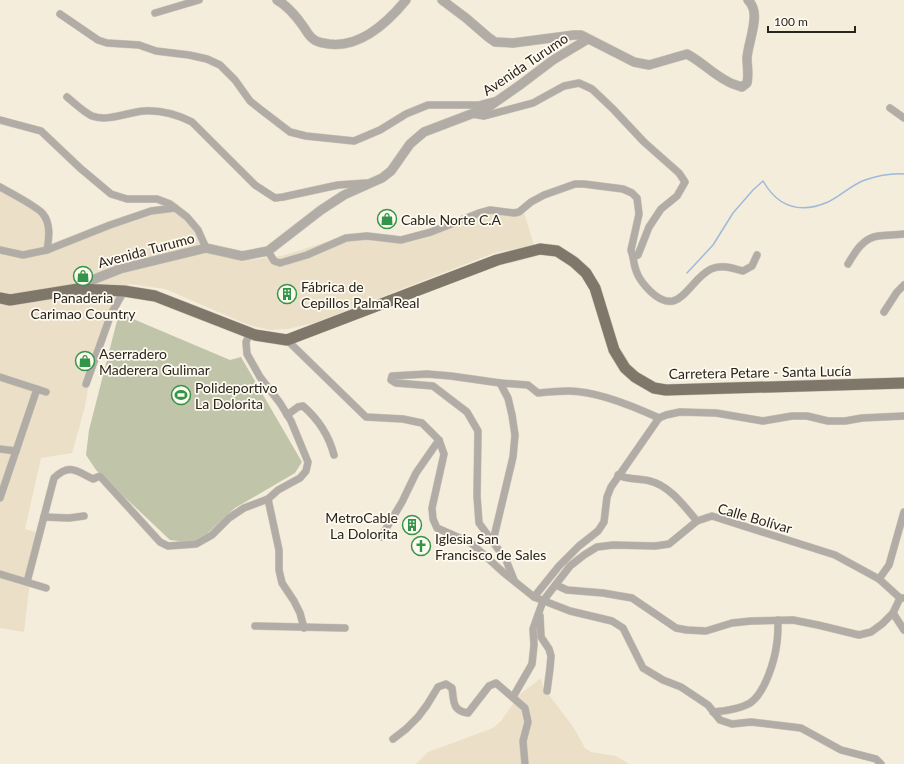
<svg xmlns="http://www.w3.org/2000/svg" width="904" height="764" font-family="Lato,sans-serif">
<rect width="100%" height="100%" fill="#f5eddb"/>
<g fill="#ebe0c7">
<polygon points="0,190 34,211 42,219 45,223 48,253 73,244 112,224 138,212 175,212 184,219 201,239 202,247 233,258 251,260 269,257 281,256 339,238 400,240 473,215 523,209 534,245 494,253 338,314 314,323 288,329 270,330 257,327 246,324 165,289 129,284 125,295 103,327 95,347 85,407 72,453 41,458 25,529 39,533 31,574 24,632 0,628"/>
<polygon points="541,678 543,687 574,728 585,748 591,752 616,756 629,764 416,764 428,752 493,728 501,721 519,695"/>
</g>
<polygon fill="#c0c4a9" points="119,313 230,360 241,357 302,462 295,473 235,508 197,543 170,540 96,470 86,455 89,430"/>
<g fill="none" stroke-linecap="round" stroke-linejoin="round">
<path stroke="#9ebada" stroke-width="1.5" d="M687 273 713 245 733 213 753 190 763 181C778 207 800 214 828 202 841 196 851 185 865 180 877 176 891 173 904 174"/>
<g stroke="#d0c9b9" stroke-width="8">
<g id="minor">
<polyline points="155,13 199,0"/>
<polyline points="60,14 98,40 107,43 139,45 156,51 189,55 207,59 220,65 235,80 250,101 260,109 290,132 306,136 354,141 380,130 406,114 428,105 479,105 494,101"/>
<path d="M67 97C73 102 85 113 92 116 108 122 128 112 144 111 161 110 178 115 192 122L255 185 275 198 283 197 338 185 366 183"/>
<polyline points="890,108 904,118"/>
<polyline points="0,120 41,131 80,168 111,194 127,199 157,199 170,204 187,217 198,230 206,248"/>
<path d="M0 187C9 192 38 207 43 214 51 224 49 238 47 250L23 255 0 250"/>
<polyline points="47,250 110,225 151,211 175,208"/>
<polyline points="268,251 274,261 280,263 307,255 346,238 367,236 401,240 431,232 479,213 490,210 514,213 519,212 531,202 544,195 575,184 584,184 623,189 632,193 637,198 639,214 631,250 633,257 638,255 649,227 661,209 677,196 685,182 679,173 644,142 613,109 592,89 579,83 564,86 533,103 484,116 472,114"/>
<path d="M633 257C635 272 639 280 650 291 680 320 688 280 711 269 721 264 733 268 743 271L752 266 757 255"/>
<path d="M848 264C855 252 863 238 878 236 887 235 895 235 904 234"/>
<polyline points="884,312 897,292 904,285"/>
<polyline points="287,340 366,417 403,419 422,423 439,440 444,454 432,508 433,519 437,528 471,543 504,573 534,597 570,611 612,621 623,628 643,668 663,680 681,687 708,705 720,720 732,724 751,722 801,728 841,750 876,759 881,764"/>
<polyline points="0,377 46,392"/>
<polyline points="86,384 111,314 124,291"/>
<path d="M287 415 298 407 303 406C318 419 329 436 334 455"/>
<polyline points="0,449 16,451"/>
<path d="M618 475C628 480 639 478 650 481 670 486 684 506 697 521"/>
<polyline points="0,498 37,389"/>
<polyline points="268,499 279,550 279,570 282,583 294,601 300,613 304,628"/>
<polyline points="44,517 69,518 84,516"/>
<polyline points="381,537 402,502 416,473 439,440"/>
<polyline points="493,541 513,457 515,435 512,415 508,398 500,383"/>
<polyline points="0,574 46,588"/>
<polyline points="879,579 889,565 904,512"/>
<path d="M514 580 506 560 479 523 477 496 478 431 467 412 433 386 396 383 391 380 392 376 427 374 451 376 500 383 528 385 538 393C548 392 559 391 569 391 596 391 635 407 659 418"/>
<path d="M27 582 54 478C70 463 76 471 93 479L100 476 160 542 168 546 196 544 212 535 229 518 244 508 268 499 278 490 300 478 306 471 308 462 291 421 280 403 260 377 247 354 246 342 250 333"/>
<polyline points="556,585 567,590 603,593 632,598 676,628 687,630 706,631 732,623 751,621 793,620 818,625 859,635 871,632 882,624 893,613 900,598"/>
<polyline points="534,597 559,566 579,546 598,531 604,522 607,497 611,487 659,418 666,415 680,412 716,413 763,421 792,416 807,416 828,421 845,421 862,418 904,416"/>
<polyline points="893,613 904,630"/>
<polyline points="540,616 541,637 549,649 551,656 550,668 547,691"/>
<polyline points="255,626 345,628"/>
<polyline points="513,697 532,664 534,645 533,629 543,601 570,566 584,555 597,547 613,545 655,546 669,544 697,521 712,516 835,555 879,579 900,598 904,598"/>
<path d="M713 712C725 711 740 709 750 703 765 693 775 660 777 642 778 635 778 627 778 620"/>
<path d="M393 739 406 729 418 717 427 705 438 687 446 684 452 688C454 701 452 711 468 713L489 686 496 683 525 708 528 722 523 741 525 764"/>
</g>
</g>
<g stroke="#d0c9b9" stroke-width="10">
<g id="tertiary">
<path d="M277 0C288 6 296 16 303 26 306 30 308 35 312 38 317 43 323 43 329 44 361 48 388 22 406 0"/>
<path d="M442 0 466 18 488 37 495 42 513 43 574 35H581L634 62 649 65 687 54C702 62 713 74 727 81 731 84 737 85 742 87L747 83C749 74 747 66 747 58 748 44 758 20 753 8 752 5 750 2 748 0"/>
<polyline points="78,289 87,282 120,269 206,248 242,256 268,251 321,210 344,195 382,178 391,171 410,144 424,132 487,108 520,85 553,60 588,39"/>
</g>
</g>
<g stroke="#d0c9b9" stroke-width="12">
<polyline id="primary" points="0,298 10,300 78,289 124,291 155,296 255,335 287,340 497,260 540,249 557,251 574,262 586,273 595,288 614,350 625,368 635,377 654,388 666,390 904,383"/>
</g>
<use href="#minor" stroke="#b1ada6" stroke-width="7"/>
<use href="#tertiary" stroke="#b1ada6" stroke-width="9"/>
<use href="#primary" stroke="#7e776a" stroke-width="11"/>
</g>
<defs>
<g id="shop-ring" transform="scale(1)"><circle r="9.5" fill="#fffaf0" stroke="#339549" stroke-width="1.5"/><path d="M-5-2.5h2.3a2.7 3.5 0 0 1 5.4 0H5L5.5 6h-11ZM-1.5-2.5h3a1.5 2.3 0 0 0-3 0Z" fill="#339549"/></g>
<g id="building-ring" transform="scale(1)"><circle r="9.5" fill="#fffaf0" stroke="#339549" stroke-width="1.5"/><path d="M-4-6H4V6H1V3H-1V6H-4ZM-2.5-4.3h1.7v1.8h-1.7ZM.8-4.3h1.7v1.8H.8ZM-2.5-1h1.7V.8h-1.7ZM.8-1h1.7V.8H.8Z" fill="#339549"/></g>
<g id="stadium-ring" transform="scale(1)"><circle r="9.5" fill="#fffaf0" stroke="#339549" stroke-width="1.5"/><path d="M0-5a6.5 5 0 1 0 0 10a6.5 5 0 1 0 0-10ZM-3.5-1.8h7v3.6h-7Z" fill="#339549"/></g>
<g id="church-ring" transform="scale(1)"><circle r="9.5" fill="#fffaf0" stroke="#339549" stroke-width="1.5"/><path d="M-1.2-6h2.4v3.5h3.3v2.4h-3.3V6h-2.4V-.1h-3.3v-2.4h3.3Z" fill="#339549"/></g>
</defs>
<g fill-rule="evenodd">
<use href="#shop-ring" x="387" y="219"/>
<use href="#shop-ring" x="83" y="276"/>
<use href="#building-ring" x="287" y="294"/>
<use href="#shop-ring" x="85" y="361"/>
<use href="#stadium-ring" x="181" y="395"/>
<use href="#building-ring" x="412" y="525"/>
<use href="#church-ring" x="421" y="546"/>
</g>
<g text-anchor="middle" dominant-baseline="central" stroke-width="3.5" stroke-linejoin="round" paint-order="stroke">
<g font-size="14" fill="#28251e" stroke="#fffaf0">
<text transform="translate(525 64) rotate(-34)">Avenida Turumo</text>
<text transform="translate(146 250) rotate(-15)">Avenida Turumo</text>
<text transform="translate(760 372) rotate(-1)">Carretera Petare - Santa Lucía</text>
<text transform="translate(755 518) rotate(16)">Calle Bolívar</text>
</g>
<g font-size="14" fill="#28251e" stroke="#fffaf0" text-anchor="start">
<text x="401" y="219">Cable Norte C.A</text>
<text x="301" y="286">Fábrica de<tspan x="301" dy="16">Cepillos Palma Real</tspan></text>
<text x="83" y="297" text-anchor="middle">Panaderia<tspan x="83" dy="16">Carimao Country</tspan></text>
<text x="99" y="353">Aserradero<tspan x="99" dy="16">Maderera Gulimar</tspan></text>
<text x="195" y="387">Polideportivo<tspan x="195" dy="16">La Dolorita</tspan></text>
<text x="398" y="517" text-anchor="end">MetroCable<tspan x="398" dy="16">La Dolorita</tspan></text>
<text x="435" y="538">Iglesia San<tspan x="435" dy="16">Francisco de Sales</tspan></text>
</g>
</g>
<path d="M768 26v6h87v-6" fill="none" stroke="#28251e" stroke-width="2"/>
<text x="774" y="26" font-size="12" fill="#28251e" stroke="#fffaf0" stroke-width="3" paint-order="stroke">100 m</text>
</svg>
